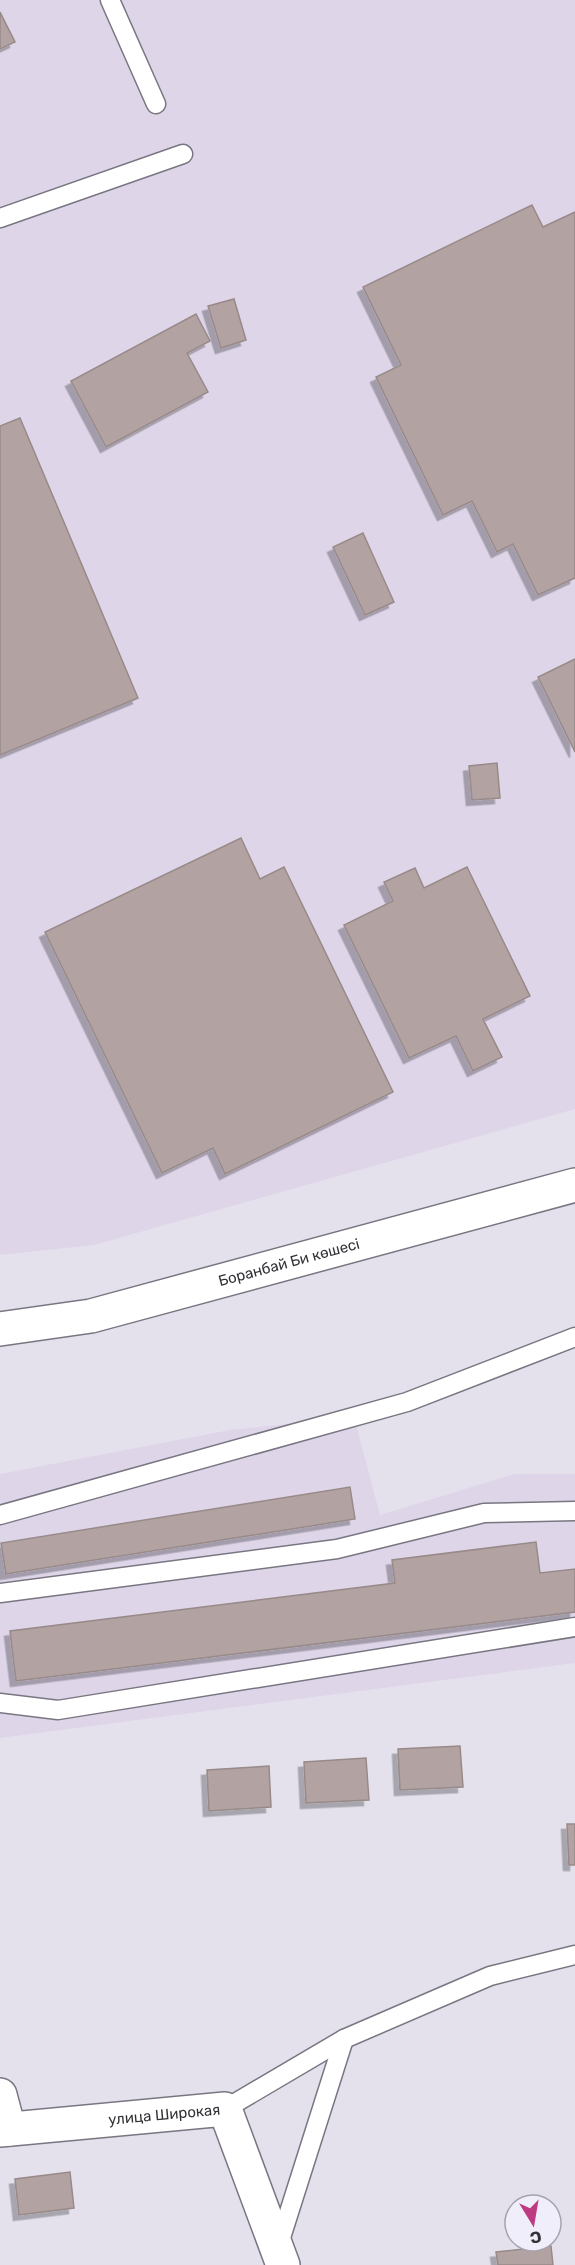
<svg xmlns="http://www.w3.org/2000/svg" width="575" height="2265" font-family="Rubik,sans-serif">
<defs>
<filter id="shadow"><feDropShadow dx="-5.5" dy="5.5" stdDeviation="0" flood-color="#0004"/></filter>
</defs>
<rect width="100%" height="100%" fill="#e4e1ed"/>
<g fill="#ded5e9">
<polygon points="0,0 575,0 575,1109 94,1245 0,1255"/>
<polygon points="354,1417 380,1515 514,1474 575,1474 575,1663 0,1738 0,1474 230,1430"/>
</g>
<g fill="#b2a3a2" stroke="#988a89" stroke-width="1.5" filter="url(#shadow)">
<polygon points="0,12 15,42 0,49"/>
<polygon points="532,205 543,227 575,212 575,578 538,595 513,544 497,552 472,501 443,515 376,377 401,365 363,287"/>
<polygon points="234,299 246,340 221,348 208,306"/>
<polygon points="196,314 210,341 187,353 208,392 106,447 71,381"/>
<polygon points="20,418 138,698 0,755 0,426"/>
<polygon points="363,533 394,602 365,615 333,547"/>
<polygon points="575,659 575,752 538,677"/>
<polygon points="497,763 500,798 472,800 469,766"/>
<polygon points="241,838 260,879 284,867 393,1092 225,1174 213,1148 162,1173 45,932"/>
<polygon points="467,867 530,996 483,1019 502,1057 473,1071 456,1036 409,1058 344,925 393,901 384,882 415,868 424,888"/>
<polygon points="350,1487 355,1519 6,1574 1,1543"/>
<polygon points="536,1542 540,1573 575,1569 575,1612 16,1681 10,1631 395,1583 392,1560"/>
<polygon points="460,1746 463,1787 400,1790 398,1749"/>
<polygon points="366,1758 369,1800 306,1803 304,1762"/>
<polygon points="269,1766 271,1807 209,1811 207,1770"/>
<polygon points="567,1824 575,1824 575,1865 569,1865"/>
<polygon points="70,2172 74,2208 19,2215 15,2179"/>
<polygon points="551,2246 553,2265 498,2265 496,2252"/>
</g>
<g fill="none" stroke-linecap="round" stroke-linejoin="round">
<g stroke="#787681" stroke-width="21">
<g id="lane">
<polyline points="110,0 156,104"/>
<polyline points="0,218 183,154"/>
<polyline points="0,1515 407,1402 575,1337"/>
<polyline points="0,1593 337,1549 484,1513 575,1511"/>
<polyline points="0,1703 58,1710 575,1627"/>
<polyline points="225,2109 344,2039 490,1976 575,1955"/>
<polyline points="278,2247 344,2039"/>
</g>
</g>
<g stroke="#787681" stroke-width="36">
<g id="street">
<polyline points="0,2095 9,2129"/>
<path id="s1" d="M0 2130 225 2109 283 2265"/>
</g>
</g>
<g stroke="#787681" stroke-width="36">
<g id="secondary">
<path id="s2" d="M0 1329 91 1316 575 1185"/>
</g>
</g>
<use href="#lane" stroke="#fff" stroke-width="18"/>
<use href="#street" stroke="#fff" stroke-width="33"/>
<use href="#secondary" stroke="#fff" stroke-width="33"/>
</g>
<g text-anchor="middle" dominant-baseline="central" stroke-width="4.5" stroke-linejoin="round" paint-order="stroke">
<g font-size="15" fill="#333237" stroke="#f1eefb">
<text stroke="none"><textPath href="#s2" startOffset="297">Боранбай Би көшесі</textPath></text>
<text stroke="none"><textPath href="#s1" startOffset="165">улица Широкая</textPath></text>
</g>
</g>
<g transform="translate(533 2223) rotate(169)"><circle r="28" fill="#f1eefb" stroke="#a5a3ad" stroke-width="1.5"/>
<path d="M0-4.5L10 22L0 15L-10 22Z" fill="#be3b81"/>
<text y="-9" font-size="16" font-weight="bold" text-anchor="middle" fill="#333237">С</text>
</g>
</svg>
